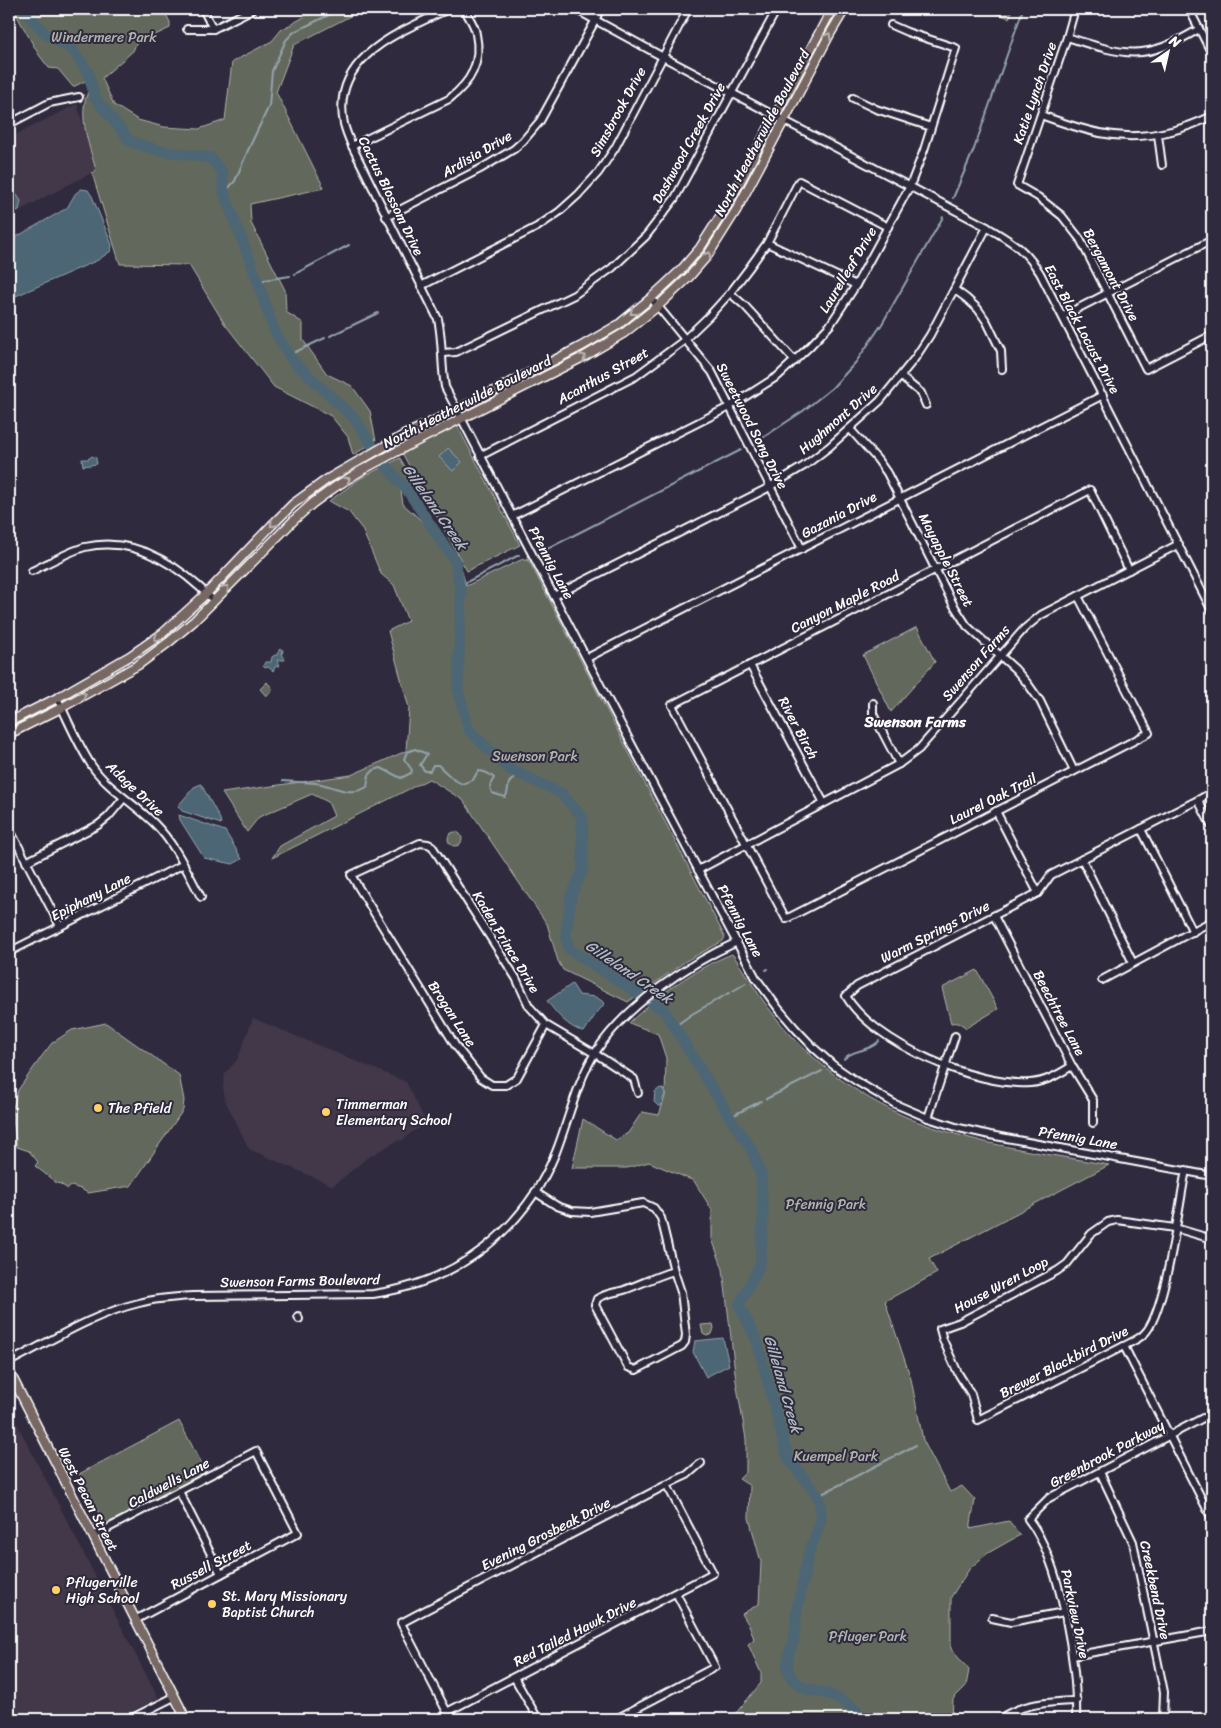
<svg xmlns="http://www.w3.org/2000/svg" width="1221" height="1728" font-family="Sriracha,sans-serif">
<rect width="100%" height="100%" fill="#2f2a3d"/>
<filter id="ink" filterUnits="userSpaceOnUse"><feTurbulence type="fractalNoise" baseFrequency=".02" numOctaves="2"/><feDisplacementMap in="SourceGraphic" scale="10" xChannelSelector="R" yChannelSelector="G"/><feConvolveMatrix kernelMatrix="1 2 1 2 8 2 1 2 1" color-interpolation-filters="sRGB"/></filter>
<g filter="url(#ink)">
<g fill="#423848">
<polygon points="77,104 97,170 9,216 9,138"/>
<polygon points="253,1018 406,1082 427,1124 409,1134 403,1140 397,1141 367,1158 333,1186 249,1149 225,1100 223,1086 225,1073 237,1060"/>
<polygon points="9,1408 158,1698 117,1719 9,1719"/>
</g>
<g fill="#62685b" stroke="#b0b4ad">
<path d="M13 9H163L170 22V28L136 44 133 51 102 78 114 105 138 120 164 127 199 129 225 120 232 62 272 41 281 30 318 9H364L294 45 276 92 324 188 250 204 251 223 285 290 286 312 303 323V340L327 374 352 386 370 411 376 441 353 455 348 437 331 416 274 387 224 323 189 265 120 264 92 173 96 170C89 144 74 108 93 84L91 78 73 87 58 69 49 68 39 55Z"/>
<polygon points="985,9 1013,9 1009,18"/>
<polygon points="454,426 458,427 520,545 467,571 402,453"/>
<polygon points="400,458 414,482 401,491 403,504 444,541 461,567 466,586 523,559 525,561 528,559 725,937 723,941 686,961 628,1002 563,970 558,961 547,924 463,800 429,779 272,858 280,846 334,816 328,802 312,794 259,817 247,832 222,793 351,775 406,751 409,708 388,631 408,621 394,585 381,574 362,529 349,512 329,501 361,478"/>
<polygon points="917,627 935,662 891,712 863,655"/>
<polygon points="267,682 272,688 272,691 266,696 260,689"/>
<circle cx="455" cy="839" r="7"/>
<path d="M732 954 734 956C751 983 768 1010 789 1033 831 1079 886 1114 945 1131 999 1148 1055 1155 1109 1165L929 1259 937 1273 885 1301 911 1379 923 1440 950 1492 962 1486 975 1500 970 1529 1009 1521 1020 1535 988 1553 970 1568 951 1597V1649L969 1670 966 1686 953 1699 952 1719H717L736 1713 761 1683V1673L748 1644 754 1639 750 1627 742 1614 759 1604 761 1562 749 1518 750 1486 739 1479 746 1472V1439L736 1381 723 1269 712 1239V1210L694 1181 649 1162 627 1168H572L583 1119 616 1140 628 1133 642 1112 659 1115 665 1097 666 1058 658 1034 629 1023C657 996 695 968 732 954Z"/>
<path d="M977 970 998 1009 966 1028C961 1023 957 1022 951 1023L942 988Z"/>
<polygon points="106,1023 179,1075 184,1100 183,1110 131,1186 88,1193 81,1189 71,1186 68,1189 59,1183 58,1184 35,1166 38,1162 29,1151 17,1147 12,1111 18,1090 42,1056 52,1043 72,1030"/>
<polygon points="713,1324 714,1328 712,1334 707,1336 703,1334 701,1325"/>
<polygon points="179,1421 206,1472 105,1525 79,1474"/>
</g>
<g fill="#4d6675" stroke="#94a3ac">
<polygon points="9,179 11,183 9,192 17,195 21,201 19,210 11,213 9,213"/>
<polygon points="81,189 88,190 92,196 112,245 111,251 98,260 9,299 9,241 67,208 75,194"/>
<polygon points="448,448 462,462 453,471 439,457"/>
<polygon points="92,456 96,458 97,464 83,466 82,459 88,459"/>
<polygon points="280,649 283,650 282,654 285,660 277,660 279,666 276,666 273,671 268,667 265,668 263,666 265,662 271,662 272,657 275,655 277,655 279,650"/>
<polygon points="201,784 220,819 221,824 182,811 178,806 194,787"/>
<polygon points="179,815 225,831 242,859 233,864 204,858 180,820"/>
<path d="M572 984 579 995 596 997 605 1003 596 1014 584 1032C567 1027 557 1014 547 1001Z"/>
<polygon points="660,1088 663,1089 665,1094 660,1106 658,1106 654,1102 655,1092"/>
<polygon points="723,1338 729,1365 706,1377 693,1352 695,1341"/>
</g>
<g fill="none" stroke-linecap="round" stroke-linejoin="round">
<g stroke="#94a3ac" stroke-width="2">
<polyline points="224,193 235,181 249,148 269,106 272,71 286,40 294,32 341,9"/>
<polyline points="953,198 974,149 1023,9"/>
<polyline points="295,274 349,245"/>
<polyline points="258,281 290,276"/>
<polyline points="330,336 378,313"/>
<polyline points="289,355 325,338"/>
<polyline points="758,441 803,411 832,388 856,362 882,324 943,217"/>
<polyline points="543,551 741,450"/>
<polyline points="459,586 519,555"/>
<path d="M283 781C294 782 305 782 315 783 335 785 348 798 367 787L369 775 374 770 381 768 401 778 411 773 412 770 404 759 407 752 415 749 427 754 420 765 425 771H430L433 765H438L453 779 462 784 473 780 478 771C484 771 490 774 494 778 490 784 489 787 492 793L505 797 507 794 509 783 517 774"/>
<polyline points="766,970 768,969"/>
<polyline points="733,991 746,983"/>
<polyline points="674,1027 692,1014 729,993"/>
<path d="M844 1059C852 1049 870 1052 879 1041"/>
<polyline points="766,1099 822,1071"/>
<polyline points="730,1117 761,1101"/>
<polyline points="818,1496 916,1445"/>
</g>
<polyline stroke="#4d6675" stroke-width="11" points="26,9 27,14 46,34 72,49 88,72 95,98 130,141 157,150 211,158 222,172 224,193 255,274 274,330 292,360 354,418 385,465 407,490 455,561 461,593 458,691 469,730 509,769 561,793 582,817 583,871 571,895 566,936 569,949 664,1010 731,1119 752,1150 761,1175 763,1220 760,1265 739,1305 757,1341 788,1458 818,1496 820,1503 821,1521 809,1552 797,1609 794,1639 789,1654 787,1669 792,1679 806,1689 826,1693 837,1698 851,1706 865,1719"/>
<g stroke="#fff" stroke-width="10">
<g id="minor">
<polyline points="203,9 213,29"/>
<path d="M448 9C400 32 330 57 344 124 346 132 349 139 352 146L438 319C443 342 441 364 445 387L605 694 730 930 756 978 778 1008 795 1028 814 1048 833 1065 856 1081 895 1104 928 1118 959 1128 990 1135 1212 1176"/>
<path d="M575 9 663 57 987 227C1012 242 1024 248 1040 273L1212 611"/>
<polyline points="1075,9 1067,37 1017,185 1038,197 1062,216 1080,239 1146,369 1212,335"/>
<polyline points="1189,9 1212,54"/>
<polyline points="187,29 213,29 253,9"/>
<path d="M1067 37C1126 56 1144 62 1199 29"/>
<polyline points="853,98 876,109 931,127"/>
<path d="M1041 115C1060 122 1080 129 1100 133 1139 141 1177 133 1212 116"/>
<polyline points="9,124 49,103 79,97"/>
<polyline points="1158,135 1162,165"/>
<path d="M352 146 449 99C471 82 482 63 476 34 475 25 468 16 464 9"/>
<polyline points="386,217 482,168 514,149 523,141 540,121 595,21 600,9"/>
<polyline points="767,243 856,285"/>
<polyline points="421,286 537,227 559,212 578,195 598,173 615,148 688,9"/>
<polyline points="955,290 966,298 978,309 987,322 1001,351 1002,369"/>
<polyline points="730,293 745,306 795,361"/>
<polyline points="651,298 712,372 802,549"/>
<polyline points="1063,316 1212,240"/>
<polyline points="443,353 456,352 574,295 612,268 646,236 675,198 777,9"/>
<polyline points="901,377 921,393 926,405"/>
<polyline points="850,429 877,459 887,473 953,604 967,626 1015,669 1028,684 1040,701 1074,771"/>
<polyline points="480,456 636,376 682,342 709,316 730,293 749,268 767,243 799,181 888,227"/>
<polyline points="512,516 729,407 778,376 810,346 830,325 856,285 910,186 924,150 956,48 907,32 891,25"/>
<path d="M32 571C49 563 67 552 85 547 136 535 180 566 214 601"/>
<polyline points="554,596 766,489 804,466 829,447 880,401 915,358 930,335 987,227"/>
<polyline points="1078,596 1149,733 786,919 672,705 1090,490 1129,570"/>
<polyline points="587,658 1103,395"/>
<polyline points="750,665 824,803"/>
<path d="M57 698C68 720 78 745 92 766 108 789 134 803 154 823 175 844 187 871 201 897"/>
<polyline points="873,703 873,714 899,764"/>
<polyline points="1198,800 1212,792"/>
<polyline points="996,811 1038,893"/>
<polyline points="9,828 60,926"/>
<polyline points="1141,829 1193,932"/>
<polyline points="1082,859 1133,963"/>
<polyline points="26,862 98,825 108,817 124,798"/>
<polyline points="698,870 899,764 919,749 1024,629 1041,615 1179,544"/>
<polyline points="994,916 1072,1066 1093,1100 1093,1123"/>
<polyline points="9,952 184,864"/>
<polyline points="1102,980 1212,921"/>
<polyline points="546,1025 517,1078 506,1085 492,1085 481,1078 455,1045 351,875 420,843 428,844 432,846 516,978 529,1006 546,1025 602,1058 634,1079 638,1093"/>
<path d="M1072 1066C1059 1074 1046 1082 1030 1083 977 1087 873 1043 846 996L857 986 1038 893 1051 875 1198 800 1212 827"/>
<polyline points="928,1118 955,1036"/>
<path d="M1186 1170C1179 1203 1166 1314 1144 1334 1139 1339 1131 1342 1124 1346L978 1420 971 1394 958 1373 943 1340 940 1329 960 1322 1057 1271 1067 1264 1091 1234 1108 1222 1117 1220 1175 1228 1212 1239"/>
<path d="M535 1192 557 1206 572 1211 590 1212 643 1203 654 1208 661 1218 674 1271 681 1292 686 1335 685 1342 682 1346 636 1370 628 1367 595 1305 597 1299C606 1293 614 1293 624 1290 641 1284 656 1276 674 1271"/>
<polyline points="298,1316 299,1319"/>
<polyline points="1124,1346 1212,1519"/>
<path d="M9 1362C51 1341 93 1314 139 1303 157 1298 175 1297 193 1296L373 1294C457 1282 524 1231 556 1152 569 1119 576 1084 595 1053 625 1006 686 965 737 942"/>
<polyline points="1100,1472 1133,1542 1164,1692 1163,1719"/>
<polyline points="667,1485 713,1573 447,1712 401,1623 418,1614 674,1481 687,1475 701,1463"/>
<polyline points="179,1491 221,1574"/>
<polyline points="93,1536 256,1451 298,1533 135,1620"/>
<polyline points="992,1618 1011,1622 1064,1612"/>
<polyline points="1072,1656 1212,1631"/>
<polyline points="514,1677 538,1719"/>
<polyline points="130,1719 174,1697"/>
<polyline points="616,1719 715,1667 676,1593"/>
<path d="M1000 1719C1021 1703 1051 1702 1077 1701"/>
<path d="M1076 1719C1078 1667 1061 1560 1028 1519L1049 1498 1203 1418"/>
</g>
</g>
<g stroke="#fff" stroke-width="11">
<g id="major">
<polyline points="9,722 57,698 130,656 163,633 207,593 272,525 293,504 326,480 404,435 457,410 580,347 618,325 651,298 681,270 700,248 728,204 832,9"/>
<polyline points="9,734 61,708 138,665 169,642 194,621 295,519 313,503 335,487 362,470 409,445 585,356 624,333 658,306 689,277 708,255 737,209 830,34 845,9"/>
<polyline points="9,1371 186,1719"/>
</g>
</g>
<use href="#minor" stroke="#2f2a3d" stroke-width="6"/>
<use href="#major" stroke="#776864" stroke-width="8"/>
</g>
<defs><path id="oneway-chevron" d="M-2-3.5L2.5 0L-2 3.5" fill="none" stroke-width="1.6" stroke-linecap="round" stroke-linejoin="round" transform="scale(1.25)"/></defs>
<g stroke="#bbb4b2">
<use href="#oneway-chevron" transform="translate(828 36) rotate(-61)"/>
<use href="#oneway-chevron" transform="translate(708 255) rotate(-53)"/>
<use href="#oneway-chevron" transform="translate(633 312) rotate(142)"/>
<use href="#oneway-chevron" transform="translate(583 357) rotate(-28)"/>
<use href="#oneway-chevron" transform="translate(347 480) rotate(-32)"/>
<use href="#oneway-chevron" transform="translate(273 524) rotate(135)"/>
<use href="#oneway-chevron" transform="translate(226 588) rotate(-46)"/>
<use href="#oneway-chevron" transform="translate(157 638) rotate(145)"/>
<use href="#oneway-chevron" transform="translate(83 695) rotate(-29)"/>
</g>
</g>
<g fill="#ffd166" stroke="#2f2a3d" stroke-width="2">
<circle cx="98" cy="1108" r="5"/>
<circle cx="326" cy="1112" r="5"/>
<circle cx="56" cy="1590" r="5"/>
<circle cx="212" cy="1604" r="5"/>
</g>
<g text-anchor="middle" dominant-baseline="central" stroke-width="4" stroke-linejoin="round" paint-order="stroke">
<g font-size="14" fill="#b0b4ad" stroke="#2f2a3d">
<text x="104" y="37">Windermere Park</text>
<text x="535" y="756">Swenson Park</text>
<text x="826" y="1204">Pfennig Park</text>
<text x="836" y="1456">Kuempel Park</text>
<text x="868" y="1636">Pfluger Park</text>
</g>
<g font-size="14" fill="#fff" stroke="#2f2a3d">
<text transform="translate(1035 93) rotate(-71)">Katie Lynch Drive</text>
<text transform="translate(618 112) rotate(-61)">Simsbrook Drive</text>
<text transform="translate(762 133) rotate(-62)">North Heatherwilde Boulevard</text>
<text transform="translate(689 143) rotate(-61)">Dashwood Creek Drive</text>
<text transform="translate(477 154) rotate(-30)">Ardisia Drive</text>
<text transform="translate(391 196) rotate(64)">Cactus Blossom Drive</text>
<text transform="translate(848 270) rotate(-59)">Laurelleaf Drive</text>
<text transform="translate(1111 275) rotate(62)">Bergamont Drive</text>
<text transform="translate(1082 329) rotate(62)">East Black Locust Drive</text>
<text transform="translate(603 376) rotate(-29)">Acanthus Street</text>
<text transform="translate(467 402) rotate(-27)">North Heatherwilde Boulevard</text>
<text transform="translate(838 419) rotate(-41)">Hughmont Drive</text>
<text transform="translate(752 426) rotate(63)">Sweetwood Song Drive</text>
<text transform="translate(839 515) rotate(-28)">Gazania Drive</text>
<text transform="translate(946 560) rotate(63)">Mayapple Street</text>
<text transform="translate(551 563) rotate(62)">Pfennig Lane</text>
<text transform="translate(845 602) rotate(-27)">Canyon Maple Road</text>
<text transform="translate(976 663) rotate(-49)">Swenson Farms</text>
<text transform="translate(798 728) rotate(62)">River Birch</text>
<text transform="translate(135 789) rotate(43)">Adage Drive</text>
<text transform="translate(993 799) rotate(-27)">Laurel Oak Trail</text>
<text transform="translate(91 897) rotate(-27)">Epiphany Lane</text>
<text transform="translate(740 921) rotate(62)">Pfennig Lane</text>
<text transform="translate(935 932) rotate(-27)">Warm Springs Drive</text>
<text transform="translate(506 942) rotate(59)">Kaden Prince Drive</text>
<text transform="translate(1059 1013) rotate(62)">Beechtree Lane</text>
<text transform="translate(452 1014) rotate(57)">Brogan Lane</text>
<text transform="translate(1078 1138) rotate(10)">Pfennig Lane</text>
<text transform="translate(300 1281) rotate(-1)">Swenson Farms Boulevard</text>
<text transform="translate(1001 1285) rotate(-28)">House Wren Loop</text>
<text transform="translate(1064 1362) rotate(-27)">Brewer Blackbird Drive</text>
<text transform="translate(1107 1454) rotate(-28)">Greenbrook Parkway</text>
<text transform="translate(169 1483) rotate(-28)">Caldwells Lane</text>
<text transform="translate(88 1499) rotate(63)">West Pecan Street</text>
<text transform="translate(546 1534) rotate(-27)">Evening Grosbeak Drive</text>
<text transform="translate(211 1565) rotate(-28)">Russell Street</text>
<text transform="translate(1155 1590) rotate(78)">Creekbend Drive</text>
<text transform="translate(1075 1614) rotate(78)">Parkview Drive</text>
<text transform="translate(575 1632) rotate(-27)">Red Tailed Hawk Drive</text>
</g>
<g font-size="14" fill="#fff" stroke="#2f2a3d" text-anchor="start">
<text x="336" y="1104">Timmerman<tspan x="336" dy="16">Elementary School</tspan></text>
<text x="108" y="1108">The Pfield</text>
<text x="66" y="1582">Pflugerville<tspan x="66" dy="16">High School</tspan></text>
<text x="222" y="1596">St. Mary Missionary<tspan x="222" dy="16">Baptist Church</tspan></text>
</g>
<g font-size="15" font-style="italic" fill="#afbac1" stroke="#2f2a3d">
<text transform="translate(435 507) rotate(55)">Gilleland Creek</text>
<text transform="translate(629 972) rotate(34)">Gilleland Creek</text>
<text transform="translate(783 1384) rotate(74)">Gilleland Creek</text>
</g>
<g font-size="15" font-weight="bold" fill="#fff" stroke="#2f2a3d">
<text x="915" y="722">Swenson Farms</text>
</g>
</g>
<rect width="1221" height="1728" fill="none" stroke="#2f2a3d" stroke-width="30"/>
<rect x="15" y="15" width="1191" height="1698" fill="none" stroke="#fff" stroke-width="2" filter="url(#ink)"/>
<g transform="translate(1168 52) rotate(34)" stroke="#2f2a3d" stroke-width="4" paint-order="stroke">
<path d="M0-4L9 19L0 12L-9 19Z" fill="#ffffff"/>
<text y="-8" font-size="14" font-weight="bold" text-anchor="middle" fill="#ffffff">N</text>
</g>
</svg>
